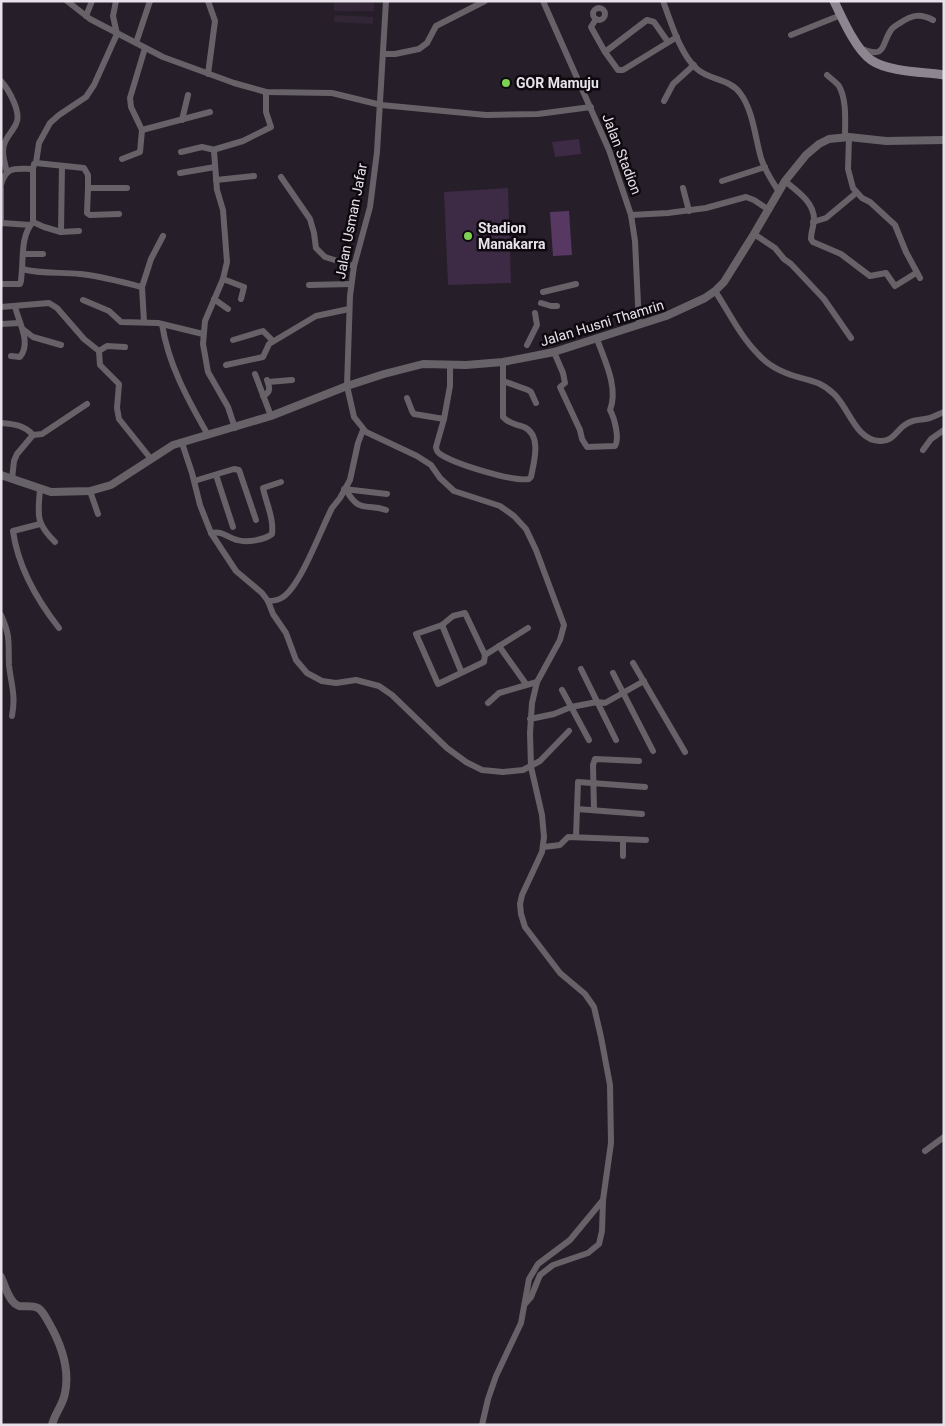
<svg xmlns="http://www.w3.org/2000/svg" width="945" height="1426" font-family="Roboto,sans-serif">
<rect width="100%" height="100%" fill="#261e29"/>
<g fill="#312536">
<polygon points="334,2 374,3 374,11 334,11"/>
<polygon points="335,15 373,17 373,24 334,22"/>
</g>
<g fill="#3d2a44">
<polygon points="579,139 581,154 555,157 552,142"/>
<polygon points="508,188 511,283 448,285 444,192"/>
</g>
<polygon fill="#573863" points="569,211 572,255 553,256 550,212"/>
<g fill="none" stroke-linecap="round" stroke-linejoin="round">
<g stroke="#666268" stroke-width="6">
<polyline points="67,1 90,19 163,57 234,83 266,92 332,93 381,105 486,115 538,114 591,107"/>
<polyline points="386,1 377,152 370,207 354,266 350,296 347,386 354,417 366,432 417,456 431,465 440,478 454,491 500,506 514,516 526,529 536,550 564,625 560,640 537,682 532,703 530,733 531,767 542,815 544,837 542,852 522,895 520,904 521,914 525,927 560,973 585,994 594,1007 601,1037 610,1085 611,1143 603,1200 602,1231 599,1244 588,1253 553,1265 540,1275 531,1297 525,1304"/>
<polyline points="543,1 609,150 631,215 635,241 639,325"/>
<path d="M663 1C671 22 680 54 697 69 709 80 730 79 740 93 753 110 755 137 761 158 765 171 772 181 779 192"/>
<circle cx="599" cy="14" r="6"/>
<polyline points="86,16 92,1"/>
<polyline points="596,19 591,27 605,52 618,70 623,70 677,37"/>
<polyline points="791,35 841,15"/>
<polyline points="136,43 150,1"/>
<path d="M862 49C887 59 881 44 891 30 893 27 897 25 900 23 912 15 920 13 933 20"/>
<polyline points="605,52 647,20 654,22 668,42"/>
<polyline points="383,54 395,54 419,49 427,43 436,26 485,1"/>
<polyline points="208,74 215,21 208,1"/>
<path d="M827 75C831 79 836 82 839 86 847 100 845 122 845 138"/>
<path d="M1 81C9 90 22 113 16 124 13 131 6 137 4 145 1 153 5 164 7 172"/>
<polyline points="664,101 673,84 694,65"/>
<polyline points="182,120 188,95"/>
<polyline points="142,130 210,112"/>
<polyline points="849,137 848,169 853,188 862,198 870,202 895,225 906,252 920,278"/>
<polyline points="181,152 202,147 215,150"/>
<polyline points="122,159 140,152 142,130 131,107 130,98 145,48"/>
<polyline points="36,163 39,143 50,123 59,115 86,97 94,85 117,34 113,16 116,1"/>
<polyline points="62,166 61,232 79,231"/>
<polyline points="33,169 33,222 44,227 61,232"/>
<polyline points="180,173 215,167"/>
<polyline points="281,177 310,219 314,233 316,248 325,257 354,266"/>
<polyline points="216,180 254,176"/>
<polyline points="722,181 765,167"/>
<path d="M785 181C797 191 814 202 814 219 814 225 811 232 811 239L813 242 841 254 870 276 886 273 895 286 916 273"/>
<path d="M1 185C6 165 17 169 33 169L34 164 36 163 84 168 88 175V188H127"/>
<polyline points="1,188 1,224"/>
<polyline points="88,188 87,213 90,215 119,214"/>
<polyline points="683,188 689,211"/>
<polyline points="631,215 668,213 706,208 746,197 754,200 769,210"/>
<polyline points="813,222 826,218 856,193"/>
<polyline points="2,223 30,225"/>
<polyline points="754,234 775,248 784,259 791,264 824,299 851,338"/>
<polyline points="23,254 43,254"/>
<path d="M22 269C23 253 22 234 33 222"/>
<polyline points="223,279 244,287 241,299"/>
<path d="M1 284H20L21 281 22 269C41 274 61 272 80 274 101 276 122 282 142 287L144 322"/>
<polyline points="309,285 351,284"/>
<polyline points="142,287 151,259 163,236"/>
<path d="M715 291C729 312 740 336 758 354 765 362 776 369 786 373 805 381 817 378 834 394 849 408 856 441 880 441 894 442 897 428 908 423 914 419 923 420 930 418 935 416 939 414 944 412"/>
<polyline points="543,292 576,284"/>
<polyline points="214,299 228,309"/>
<polyline points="83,300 109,311 121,322 158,323 203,334"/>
<polyline points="541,303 551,306 557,306"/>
<polyline points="1,307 49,303 57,308 84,339 99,351 100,365 119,384 117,408 119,419 151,459"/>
<polyline points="1,324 20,323"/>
<path d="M162 324C168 364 188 400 208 435"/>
<polyline points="24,330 33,337 61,345"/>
<polyline points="233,340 263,331 273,341"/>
<polyline points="527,345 537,325 535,313"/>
<polyline points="99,351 107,346 125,347"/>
<path d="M554 352 563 373 565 383 560 387 580 430 582 439 587 447 615 446C620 438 614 417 610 410 619 388 604 359 597 339"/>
<path d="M11 356 20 357C32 342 18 322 15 306"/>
<polyline points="226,365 263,357 269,344 316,316 349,309"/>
<polyline points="255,374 271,416"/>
<polyline points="503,381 528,390 531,392 536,403"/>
<polyline points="268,382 292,380"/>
<path d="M263 396C271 392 270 388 267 380"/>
<polyline points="407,398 412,411 414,414 444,419 450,386 450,365"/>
<path d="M444 419 436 447C437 451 436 451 440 454 455 464 513 482 529 479L531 477C534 462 542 435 524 427 516 424 509 424 503 417V362"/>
<path d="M1 423C14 424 24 425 33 435L42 434 87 404"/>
<polyline points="235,428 228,407 208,372 203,344 205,321 223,279 227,262 223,210 217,190 214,151 216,149 243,141 271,127 266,112 266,92"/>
<polyline points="182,443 192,473 200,505 211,533 236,571 262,593 268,601 273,614 286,633 296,660 307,673 322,681 336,683 356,680 379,686 392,695 447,748 466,762 482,770 503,772 523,770 540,761 569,731"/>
<polyline points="923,450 931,439 944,430"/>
<polyline points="216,475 233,527"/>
<polyline points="12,479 14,461 17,454 33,435"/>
<polyline points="194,481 234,469 239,470 256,520"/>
<path d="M40 489C38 515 35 522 55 542"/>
<polyline points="344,489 387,494"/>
<path d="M346 490C360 514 366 503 386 510"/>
<polyline points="90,491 98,514"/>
<path d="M40 524 13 531C18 567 37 600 59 628"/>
<path d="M211 533C224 531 226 537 237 540 247 543 264 540 272 534 274 518 266 503 263 488L281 482"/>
<path d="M268 601C273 601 278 601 283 597 301 585 321 529 332 508L340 498 350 480 358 443 363 430"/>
<polygon points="465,613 485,655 484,662 438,684 416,634 442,625 453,616"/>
<path d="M1 615C11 637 8 643 9 665 11 684 16 695 12 716"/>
<polyline points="442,625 461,671"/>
<polyline points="499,646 526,684"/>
<polyline points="485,655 528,628"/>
<polyline points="633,663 685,752"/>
<polyline points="581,669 616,740"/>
<polyline points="613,673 653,751"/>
<polyline points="562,690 589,740"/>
<polyline points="488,703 499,693 537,682"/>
<polyline points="530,719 554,714 571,707 597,702 605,703 644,681"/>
<polyline points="577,809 642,814"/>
<polyline points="594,810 593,765 595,759 639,761"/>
<polyline points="576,837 578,782 645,787"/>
<polyline points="544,847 560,845 568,837 646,840"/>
<polyline points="623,856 623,839"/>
<polyline points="925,1151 944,1137"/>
<polyline points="482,1425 488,1399 496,1376 521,1323 529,1279 538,1264 570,1240 603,1200"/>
</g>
<g stroke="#666268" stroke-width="8">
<polyline points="1,475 51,492 90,491 111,485 173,445 271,416 347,386 384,374 423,364 466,365 503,362 554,352 666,316 705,298 715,291 724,282 754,234 785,181 806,155 819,144 829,139 849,137 886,141 944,140"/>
<path d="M1 1277C5 1285 9 1303 19 1306 25 1307 32 1305 38 1308 43 1311 46 1318 49 1323 61 1344 70 1369 65 1393 63 1405 55 1413 52 1425"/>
</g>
<path stroke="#8d8690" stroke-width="9" d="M834 1C842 18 856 50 871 60 888 72 924 72 944 75"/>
</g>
<g fill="#7ed153" stroke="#0d090e" stroke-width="2">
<circle cx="506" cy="83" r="5"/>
<circle cx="468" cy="236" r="5"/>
</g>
<g text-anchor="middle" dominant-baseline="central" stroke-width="5" stroke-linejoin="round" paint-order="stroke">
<g font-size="14" font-weight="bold" fill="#e7e2ea" stroke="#0d090e" text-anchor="start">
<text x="516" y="83">GOR Mamuju</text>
<text x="478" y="228">Stadion<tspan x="478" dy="16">Manakarra</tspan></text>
</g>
<g font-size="14" fill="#e7e2ea" stroke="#0d090e">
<text transform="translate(622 154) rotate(69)">Jalan Stadion</text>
<text transform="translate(351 221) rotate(-79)">Jalan Usman Jafar</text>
<text transform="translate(602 323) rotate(-17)">Jalan Husni Thamrin</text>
</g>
</g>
<rect width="945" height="1426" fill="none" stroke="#e7e2ea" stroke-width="5"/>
</svg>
